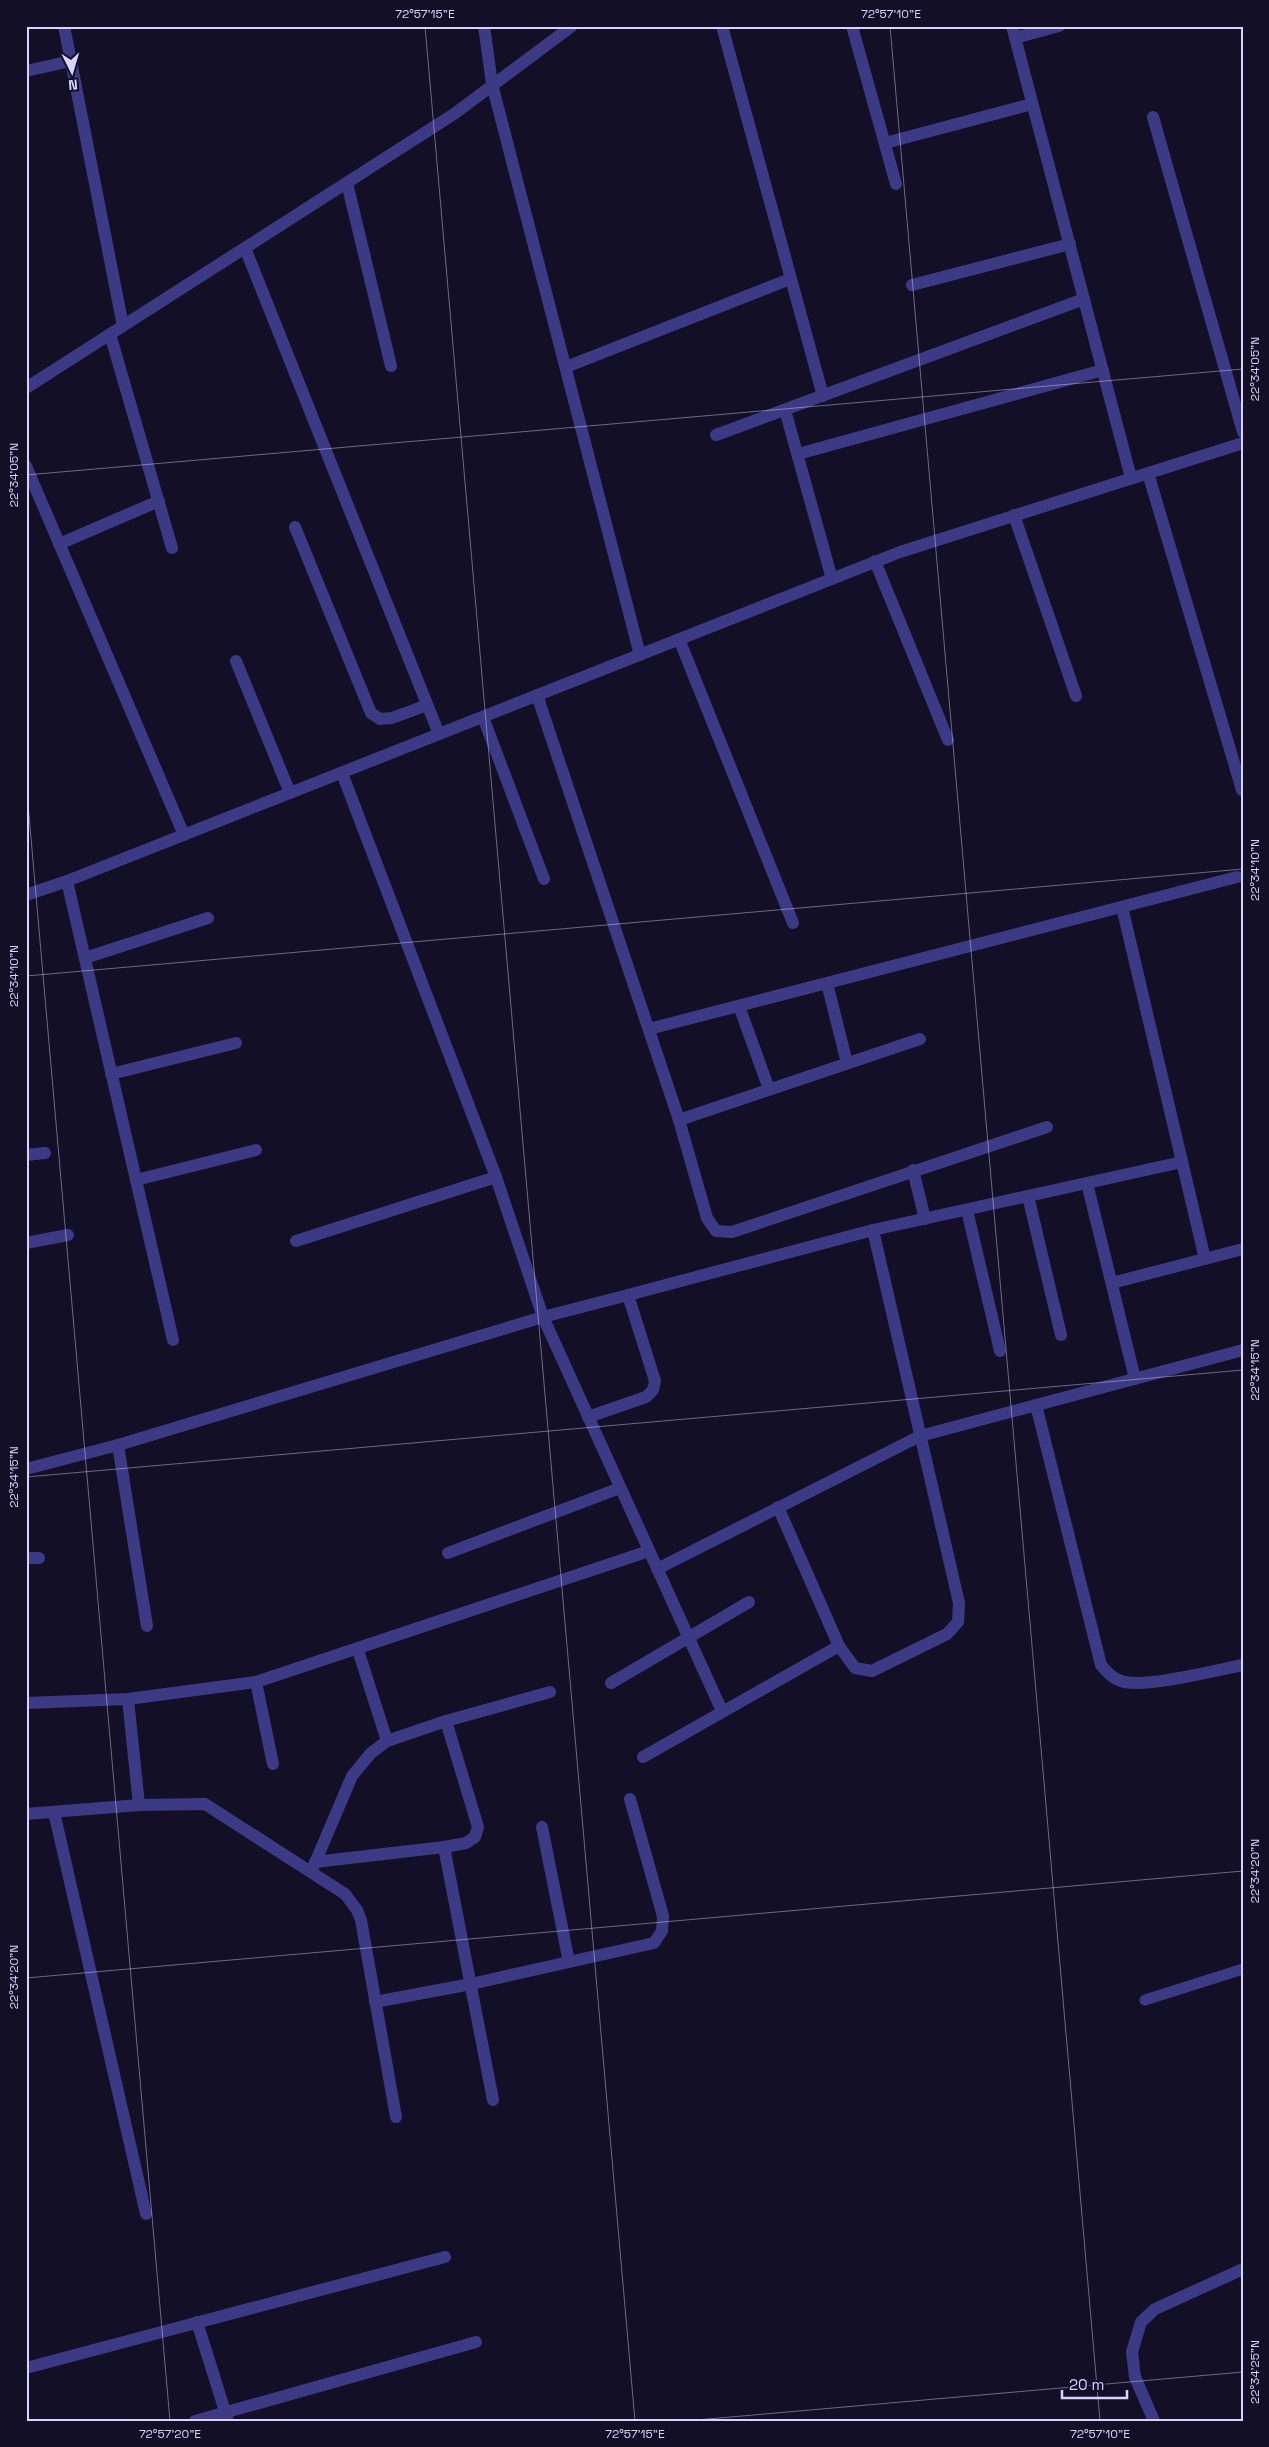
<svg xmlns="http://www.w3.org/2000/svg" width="1269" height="2447" font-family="'Space Grotesk',sans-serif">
<rect width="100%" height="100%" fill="#130f26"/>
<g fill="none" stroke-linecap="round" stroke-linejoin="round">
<polyline stroke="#3d3a85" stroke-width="11" points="1145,2000 1243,1969"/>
<g stroke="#3d3a85" stroke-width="12">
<polyline points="64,26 123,326"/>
<polyline points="484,26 492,84 640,655"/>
<polyline points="722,26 823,396"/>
<polyline points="852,26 896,184"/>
<polyline points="1012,26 1131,478"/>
<polyline points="1015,38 1059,26"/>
<polyline points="26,71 71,61"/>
<polyline points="1153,117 1243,432"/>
<polyline points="885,143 1032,104"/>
<polyline points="347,183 391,366"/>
<polyline points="245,248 439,734"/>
<polyline points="912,285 1070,244"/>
<polyline points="110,334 172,548"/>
<polyline points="566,367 790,279"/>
<polyline points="26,388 454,114 572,26"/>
<polyline points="785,410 832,579"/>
<polyline points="716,435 1084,299"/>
<polyline points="798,454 1103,370"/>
<polyline points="26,466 184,835"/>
<polyline points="1148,473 1242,790"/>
<polyline points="1014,515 1076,696"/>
<polyline points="295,527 371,713 380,719 392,718 427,705"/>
<polyline points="59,544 159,501"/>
<polyline points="875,561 948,740"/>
<polyline points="679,639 793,923"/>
<polyline points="236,661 290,793"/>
<polyline points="537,695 679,1120 707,1218 716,1231 732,1232 1047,1127"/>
<polyline points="483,717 544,879"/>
<polyline points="342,773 496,1177 543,1317 722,1711"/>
<polyline points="67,881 173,1340"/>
<polyline points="26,895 67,881 900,552 1243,443"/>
<polyline points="1122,907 1205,1259"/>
<polyline points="85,958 208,918"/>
<polyline points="827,983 847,1063"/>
<polyline points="739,1006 769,1089"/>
<polyline points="649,1029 1237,877"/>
<polyline points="111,1074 236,1043"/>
<polyline points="679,1120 920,1039"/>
<polyline points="26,1155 45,1153"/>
<polyline points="913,1170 925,1219"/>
<polyline points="136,1180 256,1150"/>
<polyline points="1087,1183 1135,1379"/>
<polyline points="1028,1196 1061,1335"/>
<polyline points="967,1210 1000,1351"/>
<polyline points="296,1241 496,1177"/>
<polyline points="26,1243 68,1235"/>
<polyline points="1112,1283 1243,1249"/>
<path d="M1036 1405 1101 1665C1107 1672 1112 1678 1121 1681 1143 1689 1217 1670 1243 1665"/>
<polyline points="588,1417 646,1397 653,1390 655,1381 628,1295"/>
<polyline points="118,1445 147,1626"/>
<polyline points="26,1469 118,1445 543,1317 628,1295 873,1230 1182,1162"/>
<polyline points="778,1507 839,1646 855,1668 872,1671 947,1634 958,1622 959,1603 873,1230"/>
<polyline points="448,1553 620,1488"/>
<polyline points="26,1558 39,1558"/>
<polyline points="657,1569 920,1436 1243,1350"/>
<polyline points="358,1650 387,1741"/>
<polyline points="256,1682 273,1764"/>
<polyline points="611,1683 749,1602"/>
<polyline points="128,1699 139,1805"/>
<polyline points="26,1703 128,1699 256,1682 649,1551"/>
<polyline points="643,1757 839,1646"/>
<polyline points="54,1812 146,2214"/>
<polyline points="26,1814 139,1805 205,1804 345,1894 357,1910 361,1920 396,2117"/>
<polyline points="542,1827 569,1962"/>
<polyline points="444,1847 493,2100"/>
<polyline points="315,1862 444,1847 466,1843 475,1837 478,1827 446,1721"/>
<polyline points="312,1870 352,1776 371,1753 387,1741 446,1721 550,1692"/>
<polyline points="375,2002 471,1984 654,1943 662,1931 663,1916 630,1799"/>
<polyline points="197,2322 228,2421"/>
<polyline points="26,2368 445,2257"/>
<polyline points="195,2421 476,2342"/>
<polyline points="1154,2421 1135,2377 1132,2352 1141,2322 1155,2309 1243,2269"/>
</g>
</g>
<path fill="none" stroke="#d9d4ff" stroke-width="1" stroke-opacity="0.45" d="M425 26 635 2421M890 26 1100 2421M26 475 1243 369M26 781 170 2421M26 976 1243 869M26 1477 1243 1370M26 1978 1243 1871M685 2421 1243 2372"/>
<rect width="1269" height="2447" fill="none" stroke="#130f26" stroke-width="55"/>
<g transform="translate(72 72) rotate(175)" stroke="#130f26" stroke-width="4" paint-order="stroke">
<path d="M0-4L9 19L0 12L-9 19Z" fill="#d9d4ff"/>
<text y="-8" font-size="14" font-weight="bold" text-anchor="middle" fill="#d9d4ff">N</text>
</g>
<path d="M1062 2390v8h65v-8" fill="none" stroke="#d9d4ff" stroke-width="2.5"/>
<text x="1069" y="2390" font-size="15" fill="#d9d4ff" stroke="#130f26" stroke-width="4" paint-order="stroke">20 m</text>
<rect x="28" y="28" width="1214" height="2392" fill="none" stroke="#d9d4ff" stroke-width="2"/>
<g font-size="12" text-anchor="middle" fill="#d9d4ff">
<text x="425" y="18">72°57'15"E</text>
<text x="891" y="18">72°57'10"E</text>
<text transform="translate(1255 369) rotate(-90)" y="4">22°34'05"N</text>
<text transform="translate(14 475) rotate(-90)" y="4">22°34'05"N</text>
<text transform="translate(1255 870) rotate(-90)" y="4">22°34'10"N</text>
<text transform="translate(14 976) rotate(-90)" y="4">22°34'10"N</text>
<text transform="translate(1255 1370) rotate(-90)" y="4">22°34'15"N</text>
<text transform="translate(14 1477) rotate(-90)" y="4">22°34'15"N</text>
<text transform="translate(1255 1871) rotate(-90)" y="4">22°34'20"N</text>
<text transform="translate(14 1977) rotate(-90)" y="4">22°34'20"N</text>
<text transform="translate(1255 2372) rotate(-90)" y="4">22°34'25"N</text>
<text x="170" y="2438">72°57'20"E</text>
<text x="635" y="2438">72°57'15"E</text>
<text x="1100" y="2438">72°57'10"E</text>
</g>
</svg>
